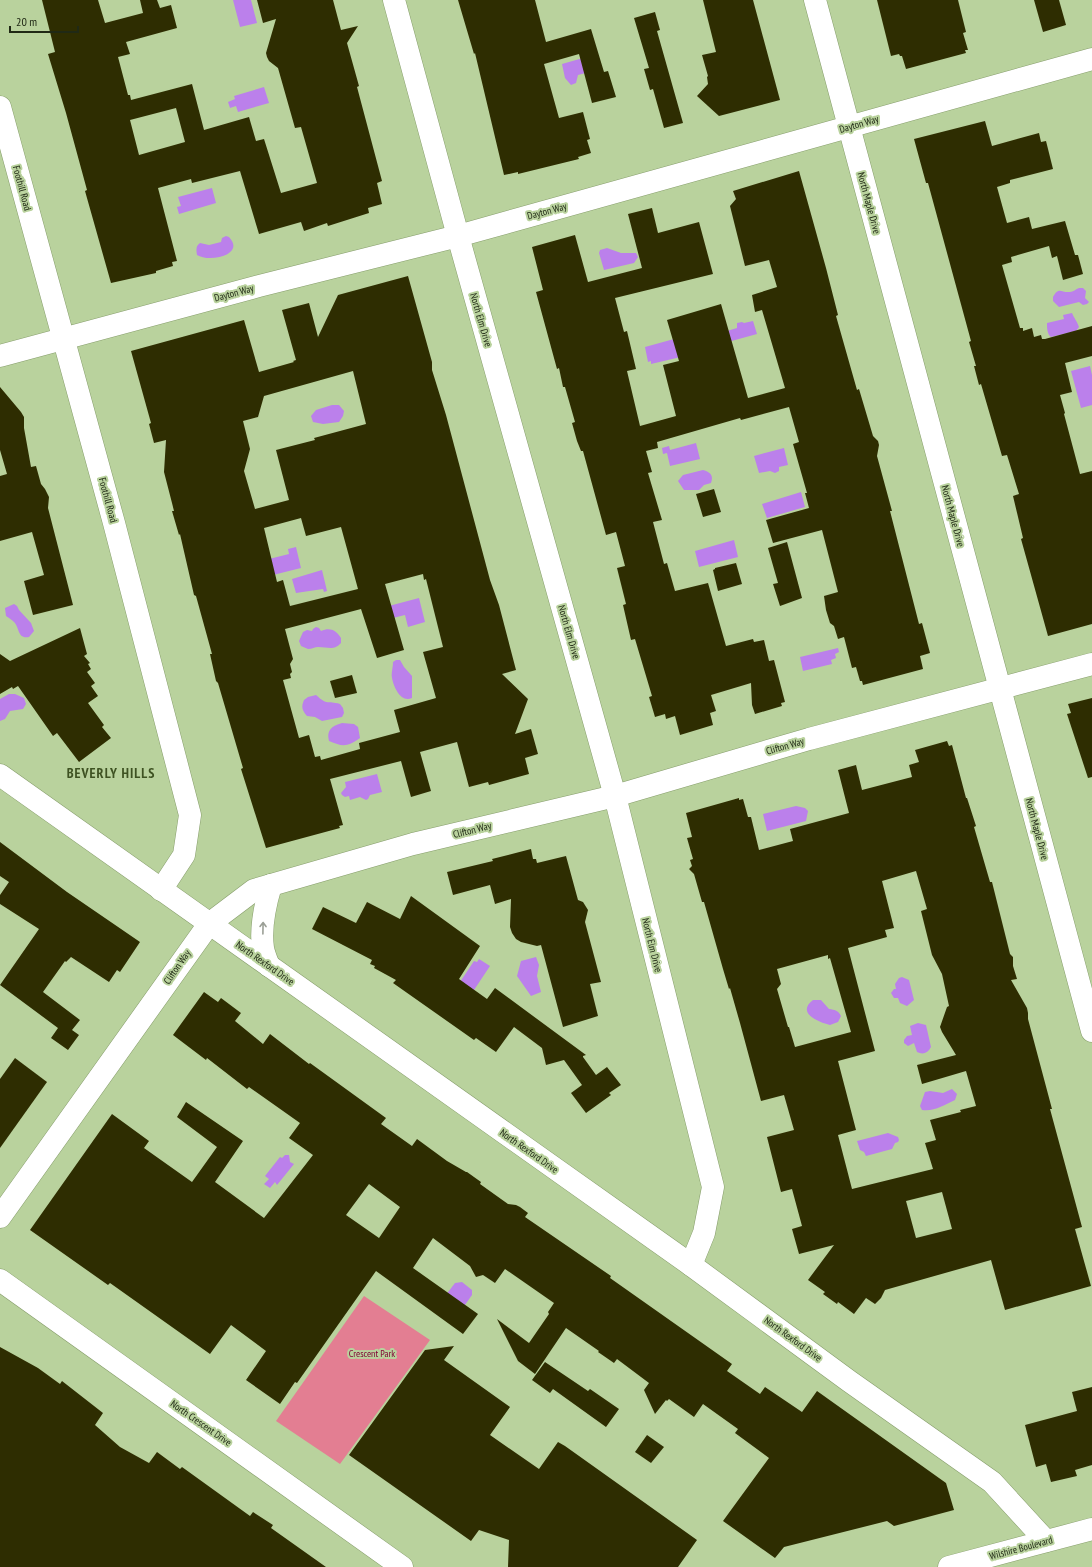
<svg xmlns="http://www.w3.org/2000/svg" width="1092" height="1567" viewBox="0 0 1092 1567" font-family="'PT Sans Narrow',sans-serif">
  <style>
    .green { fill: #e37e92 }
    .water { fill: #bb80eb }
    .building { fill: #2e2d01; fill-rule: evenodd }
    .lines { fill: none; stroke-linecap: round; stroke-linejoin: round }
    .street-casing { stroke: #869d6b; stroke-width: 23 }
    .secondary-casing { stroke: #869d6b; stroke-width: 23 }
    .primary-casing { stroke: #869d6b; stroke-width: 23 }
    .street { stroke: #fff; stroke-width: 22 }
    .secondary { stroke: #fff; stroke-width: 22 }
    .primary { stroke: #fff; stroke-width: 22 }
    .oneway { stroke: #9b9f96 }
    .labels { text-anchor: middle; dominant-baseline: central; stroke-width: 4; stroke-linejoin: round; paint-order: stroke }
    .street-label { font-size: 10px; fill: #202915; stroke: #b9d29d }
    .park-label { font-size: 10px; fill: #800234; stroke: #b9d29d }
    .district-label { font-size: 14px; font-weight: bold; letter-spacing: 1px; fill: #3e5222; stroke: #b9d29d }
  </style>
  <rect width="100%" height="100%" fill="#b9d29d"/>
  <!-- green -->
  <path class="green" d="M 364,1296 L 430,1340 L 340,1464 L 276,1421 Z"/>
  <!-- water -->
  <g class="water">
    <path d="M 233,0 L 251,0 L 257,23 L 240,27 Z"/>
    <path d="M 597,54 L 601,69 L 578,75 L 576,83 L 571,85 L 565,78 L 562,64 Z"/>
    <path d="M 264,87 L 269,103 L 238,112 L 236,106 L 230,108 L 228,102 L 235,99 L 234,96 Z"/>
    <path d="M 212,188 L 216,203 L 179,214 L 177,207 L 181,206 L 178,197 Z"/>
    <path d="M 226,236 L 229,237 C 246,255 209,263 197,255 C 196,249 196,246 200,243 L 209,245 L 221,242 L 222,238 Z"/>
    <path d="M 607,248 L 621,253 L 636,253 L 638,257 L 634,263 L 604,270 L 599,253 L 600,250 Z"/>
    <path d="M 1079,288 L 1083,288 L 1086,291 L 1085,298 L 1089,302 L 1087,304 L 1083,305 L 1079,302 L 1059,307 L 1053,301 L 1053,297 C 1059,286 1061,293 1070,292 C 1073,292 1076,289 1079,288 Z"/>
    <path d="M 1072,313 C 1074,318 1077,321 1079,327 L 1076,331 L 1051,337 C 1047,334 1047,328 1047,323 L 1064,319 L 1063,315 Z"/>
    <path d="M 753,321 L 757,334 L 717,345 L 727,331 L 737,328 L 737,323 L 742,322 L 744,323 Z"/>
    <path d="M 674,339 L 685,356 L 651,364 L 651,361 L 648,362 L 645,347 Z"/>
    <path d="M 1090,366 L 1092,375 L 1092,405 L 1081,408 L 1071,371 Z"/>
    <path d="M 332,405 L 339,405 L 344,411 L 343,416 L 339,422 L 323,424 L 313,422 L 311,416 L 316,410 Z"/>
    <path d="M 696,443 L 700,459 L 670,466 L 667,453 L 663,454 L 662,448 L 669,446 L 670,450 Z"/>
    <path d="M 784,448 L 788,465 L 779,467 L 779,471 L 775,473 L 770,471 L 759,473 L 754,456 Z"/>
    <path d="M 703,470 C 710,472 714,475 711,483 L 704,485 L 699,490 L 684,490 L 678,481 L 683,475 Z"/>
    <path d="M 801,492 L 805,507 L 767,518 L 762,504 Z"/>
    <path d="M 734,540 L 738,557 L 699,567 L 695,551 Z"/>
    <path d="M 296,547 L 301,568 L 269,576 L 265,560 L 289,554 L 288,549 Z"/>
    <path d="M 322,570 L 327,591 L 324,592 L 323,589 L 296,593 L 292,579 Z"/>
    <path d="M 419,598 L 425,622 L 408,627 L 405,615 L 389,619 L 385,607 Z"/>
    <path d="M 14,604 L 17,606 L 19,610 L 31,623 L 34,631 L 29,637 C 17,639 20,628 14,622 C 12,620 9,618 6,616 L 5,608 Z"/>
    <path d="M 316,627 L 319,628 L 321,631 C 330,627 336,630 341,638 L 341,643 C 334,651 328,647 318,647 C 315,647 312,649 308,649 L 301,646 L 299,641 L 303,632 L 307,630 L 312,631 L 313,629 Z"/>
    <path d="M 838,648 L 839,652 L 835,654 L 836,658 L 831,660 L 832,664 L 803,671 L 800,657 Z"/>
    <path d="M 396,660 L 400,660 L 404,667 L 412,676 L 412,698 C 401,703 394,688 392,678 C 391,673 393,668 393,662 Z"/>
    <path d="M 9,694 L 15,694 L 24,698 L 26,704 L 23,709 L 10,711 L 5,719 L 0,721 L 0,699 Z"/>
    <path d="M 316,695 C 328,706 327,700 340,704 L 343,708 L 344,713 L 342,717 L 322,721 L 315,717 L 307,716 C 302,710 301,707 304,700 L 308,697 Z"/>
    <path d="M 342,723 L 354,724 L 358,727 L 360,738 C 347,747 343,747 329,741 C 326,730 332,726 342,723 Z"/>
    <path d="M 377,774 L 382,792 L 370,795 L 368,799 L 366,800 L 360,797 L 350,800 L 349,796 L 345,797 L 342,795 L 341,793 L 346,787 L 345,782 Z"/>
    <path d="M 796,806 L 805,808 L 808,811 L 806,821 L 767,831 L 763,814 Z"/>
    <path d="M 536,957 L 539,965 L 537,976 L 541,992 L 531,996 L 517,976 L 521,961 Z"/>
    <path d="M 479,959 L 490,966 L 474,990 L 456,988 L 474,961 L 477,962 Z"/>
    <path d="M 902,977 L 909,980 L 914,1000 L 907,1006 L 900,1003 L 898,998 L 894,998 L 891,993 L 894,989 L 896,989 L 895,984 L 899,978 Z"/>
    <path d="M 813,1000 L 821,1000 L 829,1009 C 835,1010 838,1010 841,1016 L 838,1022 L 830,1025 C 818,1022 796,1013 813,1000 Z"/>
    <path d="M 918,1023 L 926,1025 L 931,1047 C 928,1053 923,1055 917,1052 L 914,1043 L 908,1046 L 904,1043 L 904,1040 L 907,1036 L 912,1035 L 910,1026 Z"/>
    <path d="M 952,1089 L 957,1094 L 955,1100 C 944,1105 934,1112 922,1110 L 920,1106 L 925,1092 L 930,1091 L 943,1093 Z"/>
    <path d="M 888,1133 L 898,1137 L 899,1140 L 898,1142 L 895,1143 L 892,1149 L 866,1156 L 864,1152 L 860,1150 L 857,1141 Z"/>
    <path d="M 285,1155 L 289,1155 L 290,1162 L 294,1164 L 277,1185 L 275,1182 L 270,1188 L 264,1184 L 269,1179 L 265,1176 L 280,1157 L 282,1158 Z"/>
    <path d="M 462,1282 L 472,1290 L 472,1295 L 460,1312 L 442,1300 L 455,1283 Z"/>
  </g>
  <!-- building -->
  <g class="building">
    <path d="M 42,0 L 98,0 L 105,23 L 143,13 L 140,0 L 157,0 L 160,8 L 171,5 L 177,28 L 126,42 L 130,54 L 118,57 L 128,95 L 130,95 L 131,100 L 192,84 L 204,130 L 249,117 L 256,141 L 264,139 L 281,193 L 317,183 L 301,127 L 295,128 L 278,68 L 269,61 L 267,57 L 266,53 L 276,19 L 263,23 L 257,0 L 333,0 L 341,30 L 358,26 L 347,43 L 359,86 L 357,87 L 382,181 L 377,183 L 382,204 L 368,208 L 369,213 L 328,226 L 327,223 L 304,231 L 301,222 L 259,234 L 240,171 L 192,183 L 191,179 L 158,188 L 177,261 L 172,262 L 173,266 L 156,271 L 156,273 L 111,283 L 85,191 L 87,190 L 66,113 L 48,54 L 55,52 ZM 176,108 L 185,142 L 139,155 L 130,120 Z"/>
    <path d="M 458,0 L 535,0 L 546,42 L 591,29 L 604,72 L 608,71 L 616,97 L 592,103 L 579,54 L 544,64 L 559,118 L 583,112 L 590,139 L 587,140 L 591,153 L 578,157 L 579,159 L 518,174 L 518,172 L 504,175 L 475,53 L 474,54 Z"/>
    <path d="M 703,0 L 753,0 L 780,100 L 719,116 L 697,96 L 708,84 L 707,77 L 708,76 L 702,55 L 716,52 Z"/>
    <path d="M 877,0 L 958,0 L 966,32 L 963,33 L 968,50 L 965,50 L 966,53 L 906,69 L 902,56 L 900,56 L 899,54 L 891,56 Z"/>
    <path d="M 1034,0 L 1059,0 L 1066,25 L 1043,32 Z"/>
    <path d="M 655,12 L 660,30 L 657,31 L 683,123 L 664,128 L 653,89 L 650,90 L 644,69 L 649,68 L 634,18 Z"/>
    <path d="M 985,121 L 992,146 L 1039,133 L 1041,142 L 1046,141 L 1053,169 L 1010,180 L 1010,183 L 997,187 L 1007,223 L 1029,217 L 1032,229 L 1065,221 L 1075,255 L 1078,255 L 1083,274 L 1063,280 L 1057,256 L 1052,258 L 1049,246 L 1011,257 L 1012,262 L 1002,265 L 1020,328 L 1023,328 L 1023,331 L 1032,328 L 1034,337 L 1041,335 L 1042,339 L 1045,339 L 1092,326 L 1092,356 L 1065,363 L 1072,392 L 1060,395 L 1065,413 L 1064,414 L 1080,474 L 1092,471 L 1092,624 L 1048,636 L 1021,539 L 1023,538 L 1013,496 L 1019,494 L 1007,455 L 1002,456 L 981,384 L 979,385 L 974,366 L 976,366 L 969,342 L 971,341 L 928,183 L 926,183 L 914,139 Z"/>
    <path d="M 799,171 L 826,268 L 838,315 L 836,316 L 857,390 L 859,389 L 873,436 L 878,441 L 879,445 L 877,456 L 892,511 L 890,511 L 919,624 L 922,623 L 930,653 L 920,656 L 923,669 L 863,685 L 862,681 L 860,681 L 856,667 L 852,668 L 844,637 L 838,639 L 834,626 L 830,623 L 826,610 L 824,596 L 838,592 L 822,530 L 773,543 L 766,520 L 809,508 L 805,493 L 807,493 L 793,444 L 799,442 L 789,407 L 741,420 L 740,418 L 657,442 L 658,448 L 646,451 L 652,472 L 648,473 L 662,520 L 653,522 L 664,564 L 667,563 L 675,591 L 708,583 L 726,646 L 753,639 L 754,642 L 764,640 L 769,661 L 774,660 L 785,702 L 781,703 L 782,706 L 755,714 L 752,705 L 751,683 L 711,695 L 716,711 L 710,713 L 713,725 L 680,735 L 675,716 L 666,719 L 665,714 L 655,717 L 649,697 L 652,696 L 635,639 L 631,640 L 623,605 L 626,604 L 617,568 L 625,566 L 616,532 L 606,535 L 583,451 L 581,451 L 577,441 L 572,423 L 575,422 L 565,387 L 563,387 L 559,368 L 557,369 L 536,292 L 543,290 L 532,247 L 575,235 L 588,282 L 642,268 L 628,214 L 652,208 L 658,233 L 699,222 L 713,274 L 615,298 L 624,332 L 627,331 L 636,369 L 627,371 L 640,426 L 676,416 L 663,365 L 679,361 L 667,320 L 721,304 L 748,398 L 785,388 L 762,310 L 755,312 L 752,295 L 777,287 L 769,260 L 745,266 L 730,206 L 736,199 L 733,191 Z"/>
    <path d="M 408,276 L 432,362 L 432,370 L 446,415 L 490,580 L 499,605 L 516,670 L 502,674 L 528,699 L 515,734 L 531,729 L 538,754 L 525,758 L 529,774 L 489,785 L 488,782 L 469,787 L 457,742 L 420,752 L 431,791 L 411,797 L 401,761 L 330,779 L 343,825 L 339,826 L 340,828 L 266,848 L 241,769 L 243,768 L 218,683 L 216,681 L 210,654 L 212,654 L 196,596 L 194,595 L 180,534 L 179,535 L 172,511 L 174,511 L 172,503 L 164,472 L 166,440 L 154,443 L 149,424 L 151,423 L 131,351 L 244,320 L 259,372 L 294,362 L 293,361 L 296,360 L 282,310 L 309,303 L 318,337 L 338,295 ZM 353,371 L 366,424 L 314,438 L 315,440 L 276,450 L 289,500 L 255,509 L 244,471 L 250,449 L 243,421 L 258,417 L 264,396 ZM 301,518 L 306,536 L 341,527 L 358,589 L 290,606 L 283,580 L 277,582 L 264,528 ZM 423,574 L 424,580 L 426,579 L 443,647 L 423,652 L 436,698 L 394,710 L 400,732 L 359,743 L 360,749 L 321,760 L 320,756 L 315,757 L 309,735 L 299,738 L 283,680 L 291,678 L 290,674 L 292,672 L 290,664 L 293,659 L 285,629 L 361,609 L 377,658 L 404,650 L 385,584 Z"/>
    <path d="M 0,387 L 21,412 L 24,417 L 24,428 L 31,467 L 36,466 L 41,484 L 45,489 L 49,497 L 48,508 L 73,605 L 33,615 L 24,581 L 44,575 L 32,532 L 0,541 L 0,476 L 7,474 L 0,450 Z"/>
    <path d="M 714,489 L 721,512 L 703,517 L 696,494 Z"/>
    <path d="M 787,542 L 802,598 L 780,606 L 773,584 L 778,583 L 768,548 Z"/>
    <path d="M 736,563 L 742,584 L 718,591 L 713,570 L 715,569 L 715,568 Z"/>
    <path d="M 80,628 L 87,654 L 84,656 L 90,663 L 88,664 L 91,669 L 87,672 L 95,683 L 91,686 L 98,696 L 88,703 L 104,725 L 102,727 L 111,738 L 79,762 L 57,733 L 53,736 L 18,686 L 13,689 L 12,687 L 0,694 L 0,654 L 10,661 Z"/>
    <path d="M 352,675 L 357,693 L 335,698 L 330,681 Z"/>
    <path d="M 1092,698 L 1092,777 L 1088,778 L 1067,714 L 1071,713 L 1068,704 Z"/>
    <path d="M 947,741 L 949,746 L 952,745 L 966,798 L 967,798 L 976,826 L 974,827 L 990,882 L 992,882 L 1010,954 L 1013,957 L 1013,966 L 1017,979 L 1011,980 L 1027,1008 L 1028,1013 L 1028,1019 L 1052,1109 L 1050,1109 L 1082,1227 L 1075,1229 L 1091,1286 L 1005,1310 L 991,1260 L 885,1290 L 881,1298 L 875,1304 L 866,1298 L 854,1314 L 838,1302 L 837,1304 L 823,1294 L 825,1292 L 808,1280 L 834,1245 L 799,1254 L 792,1229 L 802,1226 L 792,1189 L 781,1192 L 767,1137 L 794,1130 L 784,1095 L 761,1101 L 740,1023 L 730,988 L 729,989 L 723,969 L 704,902 L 702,902 L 694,874 L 689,869 L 692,866 L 690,860 L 693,859 L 687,838 L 692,837 L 686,813 L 739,798 L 739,800 L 743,799 L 748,817 L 751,817 L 759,850 L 793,841 L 790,829 L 849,813 L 838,770 L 856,765 L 862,790 L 912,777 L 909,765 L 919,762 L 915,750 ZM 916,871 L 927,909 L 921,911 L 932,955 L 942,974 L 949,1006 L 947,1007 L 940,1027 L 942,1032 L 956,1055 L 917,1065 L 922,1084 L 966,1071 L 976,1106 L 960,1110 L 961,1112 L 930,1120 L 936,1140 L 925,1143 L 933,1169 L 852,1189 L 838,1135 L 856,1130 L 838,1061 L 875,1051 L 848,948 L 887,937 L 885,930 L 894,928 L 882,881 ZM 828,955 L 828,959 L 830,958 L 851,1032 L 795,1047 L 789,1027 L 788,1027 L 777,989 L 781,984 L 777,969 ZM 942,1192 L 952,1229 L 916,1238 L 906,1201 Z"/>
    <path d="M 0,842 L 67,892 L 140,942 L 120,972 L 117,970 L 109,982 L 71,957 L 66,962 L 65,961 L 43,992 L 80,1020 L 72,1030 L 79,1035 L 68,1050 L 51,1038 L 58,1028 L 0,985 L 39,929 L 0,904 L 0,895 L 9,882 L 0,876 Z"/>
    <path d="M 531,849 L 533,859 L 536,859 L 537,863 L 566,856 L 578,900 L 583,902 L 588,910 L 585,922 L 601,982 L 590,984 L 598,1016 L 563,1027 L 541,945 L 537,946 L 521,942 L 516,939 L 512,933 L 510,927 L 511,899 L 495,904 L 490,885 L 453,895 L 447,872 L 493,861 L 492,859 Z"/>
    <path d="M 411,896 L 480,946 L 459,979 L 487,999 L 495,988 L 586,1055 L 583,1056 L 583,1057 L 596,1075 L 607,1067 L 621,1085 L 609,1093 L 611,1095 L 586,1113 L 571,1093 L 582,1085 L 564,1060 L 546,1065 L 542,1048 L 514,1027 L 496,1052 L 476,1038 L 474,1040 L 393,983 L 396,980 L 374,968 L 375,966 L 370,964 L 372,960 L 312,929 L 323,907 L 356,923 L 367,902 L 400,919 Z"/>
    <path d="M 204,992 L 218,1002 L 221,998 L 241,1013 L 235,1021 L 263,1044 L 270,1034 L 309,1064 L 310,1063 L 386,1118 L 381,1124 L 412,1146 L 417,1139 L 447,1161 L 466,1172 L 467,1172 L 481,1182 L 480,1184 L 508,1204 L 516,1205 L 520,1207 L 528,1213 L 525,1217 L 611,1276 L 610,1278 L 732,1364 L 727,1371 L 760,1394 L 765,1387 L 802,1412 L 817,1391 L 946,1483 L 954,1510 L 894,1526 L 887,1521 L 784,1547 L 775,1558 L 723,1521 L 769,1458 L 735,1433 L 738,1429 L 703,1404 L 694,1417 L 669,1399 L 667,1401 L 666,1400 L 655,1414 L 644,1390 L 649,1383 L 617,1359 L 614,1363 L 598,1352 L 599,1351 L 566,1328 L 535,1374 L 518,1361 L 497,1319 L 529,1343 L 549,1314 L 548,1312 L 554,1303 L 505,1269 L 495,1283 L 483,1275 L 476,1277 L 470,1266 L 433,1238 L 413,1268 L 478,1314 L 463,1334 L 376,1271 L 297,1383 L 295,1382 L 280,1404 L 246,1380 L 266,1351 L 231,1325 L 210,1354 L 110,1283 L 108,1285 L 30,1230 L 112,1114 L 149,1141 L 144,1148 L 192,1182 L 217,1147 L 177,1117 L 186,1102 L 243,1141 L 215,1182 L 264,1218 L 313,1155 L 289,1138 L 300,1123 L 249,1087 L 247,1089 L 207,1058 L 206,1060 L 173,1035 ZM 369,1184 L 400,1207 L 379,1238 L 346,1215 Z"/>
    <path d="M 15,1058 L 47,1082 L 0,1148 L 0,1079 Z"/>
    <path d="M 454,1346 L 444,1360 L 510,1407 L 490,1435 L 539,1469 L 558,1442 L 565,1446 L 697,1540 L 678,1567 L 508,1567 L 509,1540 L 479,1530 L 471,1541 L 349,1455 L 425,1350 Z"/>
    <path d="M 0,1347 L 38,1368 L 60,1384 L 62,1381 L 103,1413 L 95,1425 L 120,1447 L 149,1463 L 157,1452 L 180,1469 L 182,1467 L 250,1516 L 253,1512 L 273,1525 L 271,1528 L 326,1567 L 0,1567 Z"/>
    <path d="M 545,1362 L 588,1391 L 590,1389 L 619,1409 L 606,1427 L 553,1389 L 550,1393 L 532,1380 Z"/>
    <path d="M 1092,1387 L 1092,1465 L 1075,1470 L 1077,1476 L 1051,1482 L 1046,1464 L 1036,1467 L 1025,1425 L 1077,1411 L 1072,1392 Z"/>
    <path d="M 647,1435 L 664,1447 L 651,1463 L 635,1452 Z"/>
  </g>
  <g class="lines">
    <defs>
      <g id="street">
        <path d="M 394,0 L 458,236 L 615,796 L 713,1187 L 704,1233 L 691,1265"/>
        <path d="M 815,0 L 1092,1031"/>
        <path d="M 0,107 L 114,523 L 190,815 L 184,855 L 161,890"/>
        <path d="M 0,356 L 259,286 L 458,236 L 1092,59"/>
        <path d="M 0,775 L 691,1265 L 849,1381 L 992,1482 L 1046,1541"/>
        <path d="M 269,966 C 267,961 264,954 263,948 C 260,927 265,905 271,885"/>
        <path d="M 0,1217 L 209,924 L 254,890 L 413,844 L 615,796 L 809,739 L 1092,664"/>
      </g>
      <path id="secondary" d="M 0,1280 L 402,1567"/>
      <path id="primary" d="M 949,1567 L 1092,1529"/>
    </defs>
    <!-- street casing -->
    <use href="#street" class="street-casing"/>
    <!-- secondary casing -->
    <use href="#secondary" class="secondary-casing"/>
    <!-- primary casing -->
    <use href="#primary" class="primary-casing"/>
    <!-- street -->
    <use href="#street" class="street"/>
    <!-- secondary -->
    <use href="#secondary" class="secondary"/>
    <!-- primary -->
    <use href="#primary" class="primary"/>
  </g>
  <!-- one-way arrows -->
  <defs><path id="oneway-shaft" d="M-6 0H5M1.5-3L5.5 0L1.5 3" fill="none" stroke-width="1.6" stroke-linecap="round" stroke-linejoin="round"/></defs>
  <use class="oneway" href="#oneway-shaft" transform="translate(263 928) rotate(-89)"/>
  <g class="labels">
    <!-- street labels -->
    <g class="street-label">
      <text transform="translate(859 124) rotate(-16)">Dayton Way</text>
      <text transform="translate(22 188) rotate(75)">Foothill Road</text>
      <text transform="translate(869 203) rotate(75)">North Maple Drive</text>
      <text transform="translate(547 211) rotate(-15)">Dayton Way</text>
      <text transform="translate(234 293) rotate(-15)">Dayton Way</text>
      <text transform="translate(481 320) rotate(74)">North Elm Drive</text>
      <text transform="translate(108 500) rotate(75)">Foothill Road</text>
      <text transform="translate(953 516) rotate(75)">North Maple Drive</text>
      <text transform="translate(569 632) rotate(74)">North Elm Drive</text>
      <text transform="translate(785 746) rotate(-16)">Clifton Way</text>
      <text transform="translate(1037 829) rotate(75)">North Maple Drive</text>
      <text transform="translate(472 830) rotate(-14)">Clifton Way</text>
      <text transform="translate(652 945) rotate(76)">North Elm Drive</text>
      <text transform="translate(265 963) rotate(35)">North Rexford Drive</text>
      <text transform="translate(177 967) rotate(-55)">Clifton Way</text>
      <text transform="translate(529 1151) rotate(35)">North Rexford Drive</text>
      <text transform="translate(793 1339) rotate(36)">North Rexford Drive</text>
      <text transform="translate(201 1423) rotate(35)">North Crescent Drive</text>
      <text transform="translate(1021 1548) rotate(-15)">Wilshire Boulevard</text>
    </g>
    <!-- park labels -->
    <g class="park-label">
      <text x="372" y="1353">Crescent Park</text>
    </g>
    <!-- district labels -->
    <g class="district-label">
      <text x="111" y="773">BEVERLY HILLS</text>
    </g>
  </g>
  <!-- scale -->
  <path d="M10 26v6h68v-6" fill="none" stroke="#202915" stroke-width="2"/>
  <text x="16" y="26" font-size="12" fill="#202915" stroke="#b9d29d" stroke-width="3" paint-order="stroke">20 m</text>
</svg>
